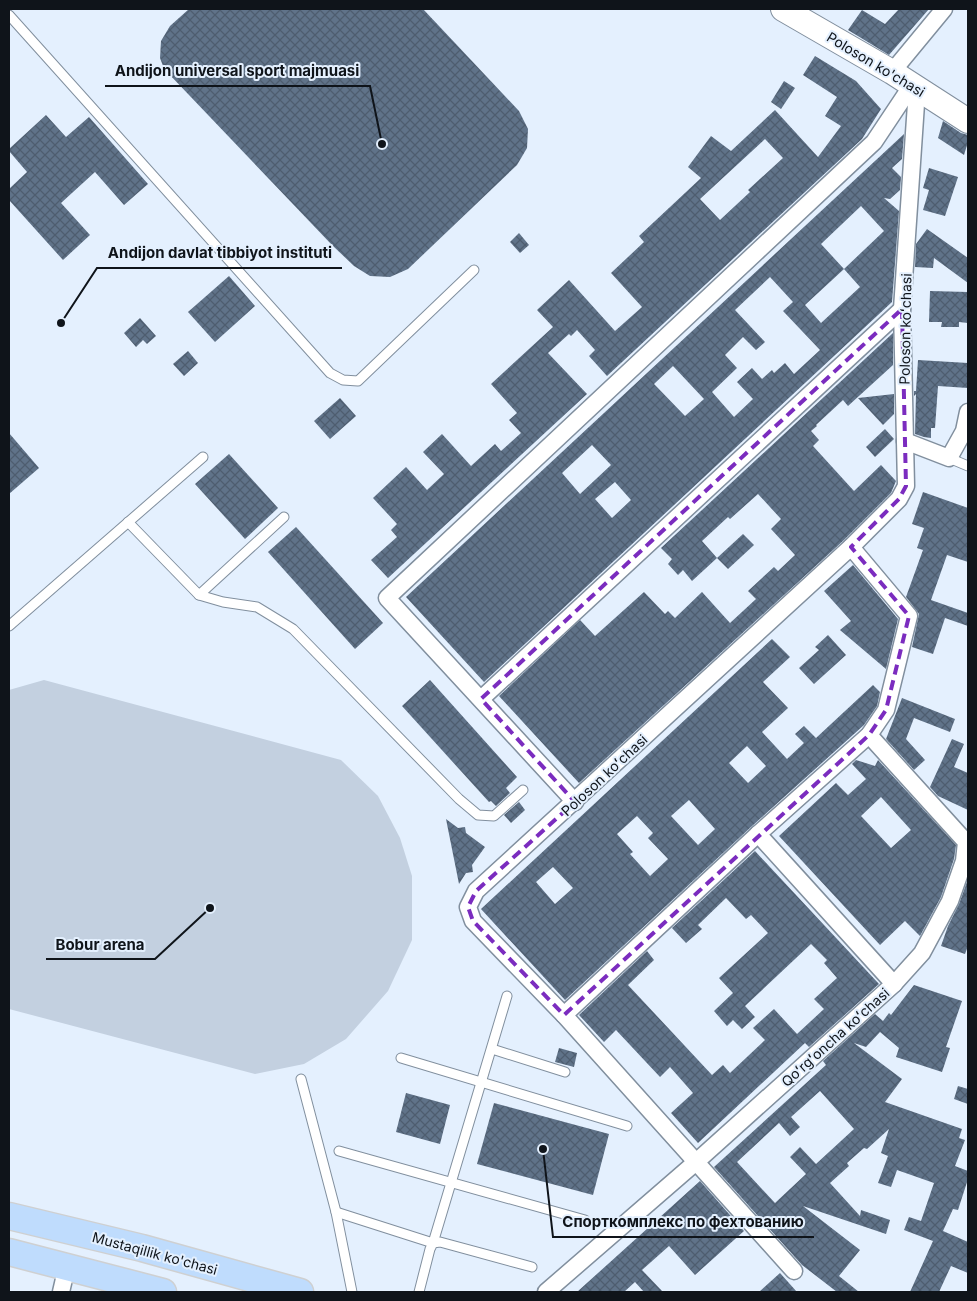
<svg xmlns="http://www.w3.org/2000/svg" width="977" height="1301" viewBox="0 0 977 1301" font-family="Inter,sans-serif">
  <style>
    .pitch { fill: #c3d0e0 }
    .building { fill: url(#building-cross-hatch); fill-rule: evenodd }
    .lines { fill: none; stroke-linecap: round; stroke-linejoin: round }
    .lane-casing { stroke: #818f9e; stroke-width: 11 }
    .street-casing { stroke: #818f9e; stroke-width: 19 }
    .secondary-casing { stroke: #818f9e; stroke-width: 26 }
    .primary-casing { stroke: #cfd0d1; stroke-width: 29 }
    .lane { stroke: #fff; stroke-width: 9 }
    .street { stroke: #fff; stroke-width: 16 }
    .secondary { stroke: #fff; stroke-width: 24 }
    .primary { stroke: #bfdcfd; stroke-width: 26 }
    .marked { fill: none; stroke: #7b2cbf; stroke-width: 4; stroke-dasharray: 10 6; stroke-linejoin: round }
    .labels { text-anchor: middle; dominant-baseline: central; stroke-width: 4; stroke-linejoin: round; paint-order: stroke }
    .street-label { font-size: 14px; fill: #0f141a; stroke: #e4f0fe }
    .leader { fill: none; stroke: #0f141a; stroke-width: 2 }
    .callout-dot { fill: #0f141a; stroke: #e4f0fe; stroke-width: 2 }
    .callout-label { font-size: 15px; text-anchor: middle; font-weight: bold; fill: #0f141a; stroke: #e4f0fe; stroke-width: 4; stroke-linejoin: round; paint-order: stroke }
  </style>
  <defs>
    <pattern id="building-cross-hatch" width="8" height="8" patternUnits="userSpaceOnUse" patternTransform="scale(1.25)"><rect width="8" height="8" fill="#607389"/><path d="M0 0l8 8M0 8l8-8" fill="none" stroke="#4e5d6f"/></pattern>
  </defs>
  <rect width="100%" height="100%" fill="#e4f0fe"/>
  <!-- pitch -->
  <path class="pitch" d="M 44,680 L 341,760 L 378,796 L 400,838 L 412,876 L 412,940 L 388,991 L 346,1039 L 304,1064 L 255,1074 L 9,1009 L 9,690 Z"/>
  <!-- building -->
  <g class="building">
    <path d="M 189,9 L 423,9 L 519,111 L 528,129 L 527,148 L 517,165 L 408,269 L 390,277 L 370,276 L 354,266 L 332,245 L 168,73 L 163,66 L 160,58 L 161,41 L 170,26 Z"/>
    <path d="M 899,9 L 929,9 L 889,55 L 848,30 L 862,10 L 885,24 Z"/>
    <path d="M 815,56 L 856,81 L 881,109 L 862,139 L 607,376 L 589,356 L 595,350 L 577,330 L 571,336 L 569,334 L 548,353 L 587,394 L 388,578 L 371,560 L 397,537 L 391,530 L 397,524 L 373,498 L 406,467 L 427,490 L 444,474 L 423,452 L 442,434 L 471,466 L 495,444 L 501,451 L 521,433 L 509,420 L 517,413 L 491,384 L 553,327 L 537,310 L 569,280 L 615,331 L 642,307 L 611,273 L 644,242 L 639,236 L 701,178 L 688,167 L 711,136 L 731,151 L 775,110 L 818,157 L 841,126 L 825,116 L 837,97 L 803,75 ZM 765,139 L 783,158 L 748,190 L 750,192 L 720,220 L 700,199 Z"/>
    <path d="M 784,81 L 795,88 L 781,109 L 771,102 Z"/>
    <path d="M 46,115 L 66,137 L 89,117 L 148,184 L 124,205 L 95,172 L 61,203 L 90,235 L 63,260 L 9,200 L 9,189 L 27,172 L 9,151 L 9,149 Z"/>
    <path d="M 943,121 L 961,133 L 968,135 L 968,142 L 964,155 L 938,138 Z"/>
    <path d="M 904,134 L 902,159 L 892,168 L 901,177 L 900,190 L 890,199 L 884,198 L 899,211 L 892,302 L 484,682 L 406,597 ZM 861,206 L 884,231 L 844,269 L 821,244 ZM 844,269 L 860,287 L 821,323 L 805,305 ZM 770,277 L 793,302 L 783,311 L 820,350 L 794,374 L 785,363 L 774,373 L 772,370 L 762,379 L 752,368 L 737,382 L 753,399 L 734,417 L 712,392 L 737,368 L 725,355 L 743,337 L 756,350 L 765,342 L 735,310 ZM 673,366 L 704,399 L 685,416 L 654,384 ZM 592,445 L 611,465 L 580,494 L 562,473 ZM 615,482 L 631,500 L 612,518 L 595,499 Z"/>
    <path d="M 929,168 L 958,177 L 945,216 L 923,210 L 929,190 L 923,188 Z"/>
    <path d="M 927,229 L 968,258 L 968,283 L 934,258 L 933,268 L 915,267 L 916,244 Z"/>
    <path d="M 519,233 L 529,245 L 520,253 L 510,242 Z"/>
    <path d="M 229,276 L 255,306 L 215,342 L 188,312 Z"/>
    <path d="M 930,291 L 968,292 L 968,323 L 959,322 L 959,327 L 941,327 L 942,322 L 929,322 Z"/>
    <path d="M 140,318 L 156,336 L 147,344 L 143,340 L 136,347 L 124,333 Z"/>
    <path d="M 893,333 L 893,365 L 848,406 L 843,400 L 816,425 L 817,426 L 811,431 L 819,440 L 813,446 L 854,491 L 881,465 L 896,481 L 891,493 L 844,540 L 579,783 L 499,696 L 580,620 L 595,636 L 644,592 L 665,614 L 668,611 L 675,618 L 702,592 L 730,623 L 756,599 L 748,591 L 774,567 L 778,571 L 795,555 L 771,529 L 781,519 L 758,494 L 730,519 L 728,517 L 702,541 L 717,558 L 692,581 L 683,570 L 678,575 L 668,564 L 672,559 L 661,548 Z"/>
    <path d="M 188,351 L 198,363 L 184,376 L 173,364 Z"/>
    <path d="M 918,360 L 968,363 L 968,388 L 938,386 L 935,428 L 931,428 L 931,438 L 924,437 L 915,434 L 916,394 L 914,396 L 914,391 L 916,391 Z"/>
    <path d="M 894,394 L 894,414 L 883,425 L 858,398 Z"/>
    <path d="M 340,398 L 356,416 L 330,439 L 314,421 Z"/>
    <path d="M 885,429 L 894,439 L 875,457 L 866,447 Z"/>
    <path d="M 9,433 L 39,468 L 9,494 Z"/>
    <path d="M 229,454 L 278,508 L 245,539 L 195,484 Z"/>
    <path d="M 923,492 L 968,508 L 968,562 L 947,555 L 931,600 L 968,613 L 968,626 L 945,618 L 933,654 L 912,647 L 919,614 L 906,597 L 923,550 L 917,548 L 924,528 L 912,524 Z"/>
    <path d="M 296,527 L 383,623 L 355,649 L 268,552 Z"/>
    <path d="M 743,534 L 754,545 L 728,569 L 717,558 Z"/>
    <path d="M 853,565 L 898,619 L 886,669 L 840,630 L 851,621 L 824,591 Z"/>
    <path d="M 828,635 L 846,655 L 814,684 L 799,668 L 819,650 L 815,647 Z"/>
    <path d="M 772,639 L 790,657 L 763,682 L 788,708 L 762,732 L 787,759 L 804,743 L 795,734 L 804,726 L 816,738 L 873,685 L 880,692 L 877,706 L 864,725 L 751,827 L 565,1000 L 481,909 ZM 747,746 L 766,766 L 748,783 L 729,763 ZM 689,800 L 715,829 L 698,845 L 671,816 ZM 637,816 L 653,833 L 648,838 L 668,859 L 650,876 L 630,854 L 633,852 L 617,834 ZM 553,867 L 573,888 L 555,904 L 536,882 Z"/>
    <path d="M 430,680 L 517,777 L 506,788 L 510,793 L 496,806 L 491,801 L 489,802 L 402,706 Z"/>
    <path d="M 902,698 L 955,719 L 950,732 L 914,718 L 906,739 L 925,760 L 914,770 L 886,739 Z"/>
    <path d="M 952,739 L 964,744 L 954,767 L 968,773 L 968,810 L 938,796 L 930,787 Z"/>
    <path d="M 856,760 L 875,766 L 878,760 L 956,845 L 954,859 L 941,897 L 920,936 L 905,921 L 880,945 L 779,836 L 836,783 L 848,795 L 866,779 L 852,764 ZM 881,797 L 911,830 L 891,848 L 861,816 Z"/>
    <path d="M 519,802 L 525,810 L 511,823 L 504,815 Z"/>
    <path d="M 446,819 L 458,828 L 465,827 L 466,833 L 485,847 L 472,865 L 473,872 L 466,873 L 459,884 Z"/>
    <path d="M 755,851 L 879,984 L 809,1047 L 805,1043 L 698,1143 L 671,1113 L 693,1093 L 670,1067 L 660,1077 L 616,1030 L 604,1042 L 579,1015 L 647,951 L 654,960 L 628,985 L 712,1075 L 723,1065 L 730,1073 L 765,1040 L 753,1028 L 774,1009 L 797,1034 L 824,1009 L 814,999 L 837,978 L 824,963 L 827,960 L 811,944 L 745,1006 L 755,1017 L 742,1029 L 733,1020 L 727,1026 L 714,1011 L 733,993 L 719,978 L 768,933 L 751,915 L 746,919 L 726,898 L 698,925 L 702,929 L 686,943 L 672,928 Z"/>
    <path d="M 968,879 L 968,946 L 965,954 L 941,946 L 948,926 L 959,904 Z"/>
    <path d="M 914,985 L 962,1001 L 946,1047 L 950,1048 L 942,1072 L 896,1057 L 899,1048 L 880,1032 L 866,1047 L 854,1043 L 902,1079 L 885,1102 L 962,1129 L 959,1138 L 965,1140 L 955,1166 L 968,1171 L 968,1179 L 958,1210 L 953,1209 L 943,1231 L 968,1242 L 968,1273 L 951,1266 L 939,1292 L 910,1292 L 933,1241 L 904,1230 L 909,1217 L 921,1221 L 934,1183 L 897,1170 L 891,1187 L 878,1183 L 888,1156 L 881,1153 L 889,1129 L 867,1149 L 864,1148 L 847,1163 L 849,1166 L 830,1183 L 860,1216 L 861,1210 L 890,1220 L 886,1234 L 803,1206 L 860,1250 L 839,1276 L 859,1292 L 837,1292 L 802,1265 L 714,1167 L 826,1065 L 823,1061 L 875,1014 L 883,1021 L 889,1013 L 891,1015 ZM 820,1091 L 854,1129 L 816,1164 L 800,1147 L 790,1157 L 806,1174 L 775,1203 L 737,1162 L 779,1123 L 790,1136 L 800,1127 L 791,1117 Z"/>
    <path d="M 559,1048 L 577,1053 L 574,1067 L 555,1062 Z"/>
    <path d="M 958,1086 L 968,1089 L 968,1104 L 954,1099 Z"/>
    <path d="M 406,1093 L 450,1105 L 440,1144 L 396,1132 Z"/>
    <path d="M 494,1103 L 609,1134 L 593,1195 L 477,1164 Z"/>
    <path d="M 700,1181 L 744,1231 L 695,1275 L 669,1246 L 642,1270 L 663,1292 L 644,1292 L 635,1282 L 624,1292 L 577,1292 Z"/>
    <path d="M 780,1273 L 797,1292 L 759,1292 Z"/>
  </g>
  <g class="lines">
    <defs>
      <g id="lane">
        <path d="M 9,15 L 330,373 L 343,380 L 358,381 L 474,270"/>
        <path d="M 949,458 L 968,466"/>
        <path d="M 128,522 L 199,595 L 223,602 L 257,607 L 293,629 L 459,799 L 478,815 L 494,816 L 523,790"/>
        <path d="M 199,595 L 284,517"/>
        <path d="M 9,626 L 203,457"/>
        <path d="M 492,1049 L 565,1072"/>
        <path d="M 401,1058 L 627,1126"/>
        <path d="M 301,1079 L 336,1212 L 352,1292"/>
        <path d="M 339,1151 L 585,1220"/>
        <path d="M 336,1212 L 433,1243 L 507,996"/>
        <path d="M 419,1292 L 430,1249 L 433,1243 L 440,1242 L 532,1267"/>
      </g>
      <g id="street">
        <path d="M 892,72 L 944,9"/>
        <path d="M 905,441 L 949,458 L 964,431 L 968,412"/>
        <path d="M 481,699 L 902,309"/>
        <path d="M 575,802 L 387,598 L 874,142 L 912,85"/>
        <path d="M 758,834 L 894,984"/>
        <path d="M 564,1015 L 758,834 L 869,735 L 886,710 L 909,616 L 851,547"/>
        <path d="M 794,1271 L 564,1015 L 473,921 L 468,907 L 476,891 L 851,547 L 899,499 L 906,486 L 902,309 L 917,89"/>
        <path d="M 61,1292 L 67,1266"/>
        <path d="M 546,1292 L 696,1162 L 894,984 L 922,953 L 950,901 L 964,861 L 966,842 L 869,735"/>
      </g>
      <path id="secondary" d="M 783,9 L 892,72 L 968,121"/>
      <g id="primary">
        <path d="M 9,1216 L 142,1248 L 300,1292"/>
        <path d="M 9,1252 L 163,1292"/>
      </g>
    </defs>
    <!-- lane casing -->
    <use href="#lane" class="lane-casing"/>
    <!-- street casing -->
    <use href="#street" class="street-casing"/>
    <!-- secondary casing -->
    <use href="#secondary" class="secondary-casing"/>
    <!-- primary casing -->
    <use href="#primary" class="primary-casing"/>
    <!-- lane -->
    <use href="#lane" class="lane"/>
    <!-- street -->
    <use href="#street" class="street"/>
    <!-- secondary -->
    <use href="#secondary" class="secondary"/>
    <!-- primary -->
    <use href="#primary" class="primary"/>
  </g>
  <!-- marked area -->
  <path class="marked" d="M 902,309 L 906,486 L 899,499 L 851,547 L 909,616 L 886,710 L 869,735 L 564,1015 L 473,921 L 468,907 L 476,891 L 575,802 L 481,699 Z"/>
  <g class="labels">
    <!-- street labels -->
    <g class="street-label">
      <text transform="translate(876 64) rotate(31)">Poloson ko'chasi</text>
      <text transform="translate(905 329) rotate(-89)">Poloson koʻchasi</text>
      <text transform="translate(604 775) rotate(-43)">Poloson koʻchasi</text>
      <text transform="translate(835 1037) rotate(-42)">Qoʻrgʻoncha koʻchasi</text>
      <text transform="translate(155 1253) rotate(15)">Mustaqillik ko'chasi</text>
    </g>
  </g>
  <!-- callouts -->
  <path class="leader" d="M382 144L370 86H105M61 323L97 268H342M210 908L155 959H46M543 1149L553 1237H814"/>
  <g class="callout-dot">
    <circle cx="382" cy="144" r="5"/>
    <circle cx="61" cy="323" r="5"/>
    <circle cx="210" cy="908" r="5"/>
    <circle cx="543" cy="1149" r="5"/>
  </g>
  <g class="callout-label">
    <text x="237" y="76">Andijon universal sport majmuasi</text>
    <text x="220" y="258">Andijon davlat tibbiyot instituti</text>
    <text x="100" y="950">Bobur arena</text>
    <text x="683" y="1227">Спорткомплекс по фехтованию</text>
  </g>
  <!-- border -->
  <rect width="977" height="1301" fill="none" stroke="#0f141a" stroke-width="20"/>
</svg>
